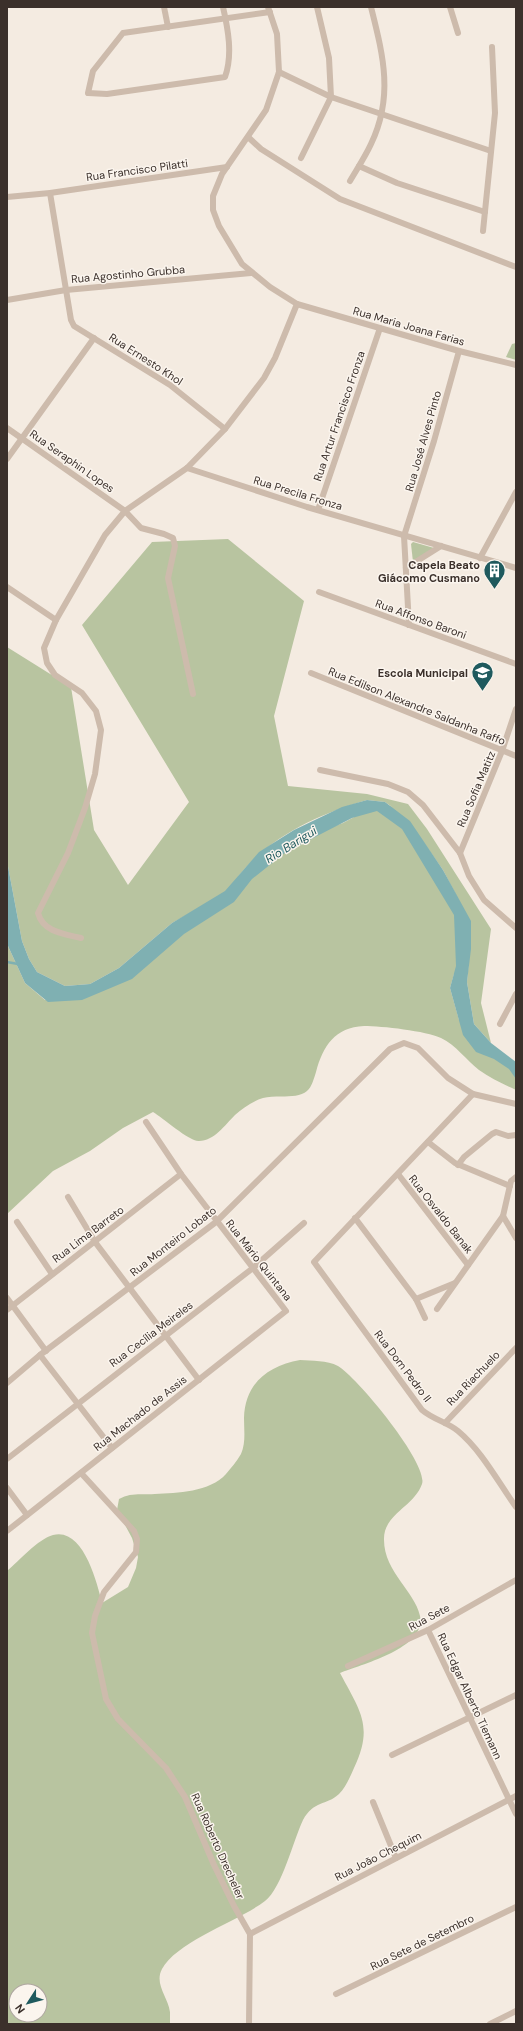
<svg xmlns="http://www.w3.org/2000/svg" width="523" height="2031" viewBox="0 0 523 2031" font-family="'DM Sans',sans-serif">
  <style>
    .green { fill: #b8c4a0; fill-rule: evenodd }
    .water { fill: #7fb0b2 }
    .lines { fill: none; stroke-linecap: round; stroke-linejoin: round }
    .stream { stroke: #7fb0b2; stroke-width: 2.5 }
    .minor { stroke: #cdbbac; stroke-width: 6 }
    .labels { text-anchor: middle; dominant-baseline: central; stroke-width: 3; stroke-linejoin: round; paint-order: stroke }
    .street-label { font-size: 11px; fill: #3b302b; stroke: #fbf5ee }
    .poi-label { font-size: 11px; font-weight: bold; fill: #3b302b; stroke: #fbf5ee; text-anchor: end }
    .water-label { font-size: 12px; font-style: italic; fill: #1f5a5e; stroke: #fbf5ee }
  </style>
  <rect width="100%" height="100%" fill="#f4ebe1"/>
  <!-- green -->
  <g class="green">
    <path d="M 516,343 L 516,360 L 506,357 L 512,344 Z"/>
    <path d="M 228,539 L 304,601 L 274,716 L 288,786 L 367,794 L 408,804 L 427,829 L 491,929 L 481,1003 L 491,1043 L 474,1024 L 467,982 L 469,960 L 454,974 L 450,988 L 459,1020 L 516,1066 L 516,1090 C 503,1084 490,1078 479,1070 C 466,1060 456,1045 441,1038 C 426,1031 382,1026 364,1026 C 335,1027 323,1046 316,1072 C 314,1078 312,1087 307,1091 C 297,1100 276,1094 263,1098 C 253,1101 243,1108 235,1115 C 225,1125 214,1141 199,1141 C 190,1142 163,1118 153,1112 L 123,1128 L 90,1151 L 53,1171 L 7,1214 L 7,932 L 8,946 L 25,983 L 45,1000 L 73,998 L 97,987 L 157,950 L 199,908 L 172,923 L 119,968 L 90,984 L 65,986 L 37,972 L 29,959 L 22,941 L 7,861 L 7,647 L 71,687 L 94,830 L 128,885 L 189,802 L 82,625 L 152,542 ZM 367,800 L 385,802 L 392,807 L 382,802 L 343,823 L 282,845 L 237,878 C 268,837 319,814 367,800 ZM 408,820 L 443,870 L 464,910 Z"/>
    <path d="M 413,542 L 434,548 L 413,562 L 411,544 Z"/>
    <path d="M 300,1360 C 312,1361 327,1360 338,1366 C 357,1377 429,1464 422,1484 C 414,1507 383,1514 384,1540 C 384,1556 392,1569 401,1582 C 408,1592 417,1603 420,1616 C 427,1648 362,1664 340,1673 C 360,1711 374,1726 354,1768 C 350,1777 346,1787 339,1794 C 326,1806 314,1800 303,1820 C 293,1841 282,1888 265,1901 C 239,1921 177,1941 162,1969 C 154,1984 168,1997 170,2012 C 170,2016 170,2020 170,2024 L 7,2024 L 7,1571 C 19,1561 38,1539 53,1535 C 83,1527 97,1582 102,1603 L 128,1587 L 136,1568 L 138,1557 L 132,1538 L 117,1510 L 119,1499 C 131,1492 142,1495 155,1494 C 177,1493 210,1492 226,1474 C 231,1468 237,1461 241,1454 C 246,1443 244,1430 244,1418 C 245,1383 268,1366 300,1360 ZM 16,1991 L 40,1991 L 40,2015 L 16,2015 Z"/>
  </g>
  <!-- water -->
  <path class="water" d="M 367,800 L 385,802 L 410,821 L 443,870 L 471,921 L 471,949 L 467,982 L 474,1024 L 491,1043 L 516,1062 L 516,1079 L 509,1069 L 494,1059 L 476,1052 L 463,1035 L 450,988 L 456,966 L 454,915 L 402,829 L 377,811 L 352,818 L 286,852 L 252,879 L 234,902 L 184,934 L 132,979 L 82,1000 L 48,1002 L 25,983 L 8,946 L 7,861 L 22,941 L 29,959 L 37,972 L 65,986 L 90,984 L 119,968 L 172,923 L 225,891 L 259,852 L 294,830 L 342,807 Z"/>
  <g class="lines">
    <!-- stream -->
    <path class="stream" d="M 7,962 L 18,964"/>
    <!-- minor -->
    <g class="minor">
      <path d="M 164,7 L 168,27"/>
      <path d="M 223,7 C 228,29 233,55 225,77 L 107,94 L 88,93 L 93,71 L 123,33 L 270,12"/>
      <path d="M 268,7 L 277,34 L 279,72 L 266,110 L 222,174 L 213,196 L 213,210 L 219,226 L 242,264 L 270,287 L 297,304 L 459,351 L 516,365"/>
      <path d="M 450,7 L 458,33"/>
      <path d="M 279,72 L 331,97 L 491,151"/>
      <path d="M 248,137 L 261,149 L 340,199 L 516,267"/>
      <path d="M 301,158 L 331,97 L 329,58 L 317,7"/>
      <path d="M 359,166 L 397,183 L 485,212"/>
      <path d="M 350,181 C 357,169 365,157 371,144 C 394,96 383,55 371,7"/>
      <path d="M 50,193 L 71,320 L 74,326 L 170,385 L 225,429"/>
      <path d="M 7,197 L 50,193 L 227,167"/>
      <path d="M 483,231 L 495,113 L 492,47"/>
      <path d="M 7,300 L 66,290 L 251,273"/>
      <path d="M 7,428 L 125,511 L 141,528 L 164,534 L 173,538 L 175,546 L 168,578 L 193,694"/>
      <path d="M 7,459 L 94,338"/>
      <path d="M 187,468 L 307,507 L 516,568"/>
      <path d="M 318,510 L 380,328"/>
      <path d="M 480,558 L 516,492"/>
      <path d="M 406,568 L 441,546"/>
      <path d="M 7,587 L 56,620"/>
      <path d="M 319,592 L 516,664"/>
      <path d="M 409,625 L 404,536 L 434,441 L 459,351"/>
      <path d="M 311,673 L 516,756"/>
      <path d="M 320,770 L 388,784 L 408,792 L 423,805 L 460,853 L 469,876 L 484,900 L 516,928"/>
      <path d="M 460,853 L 502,751 L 516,709"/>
      <path d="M 81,938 C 64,934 43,932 38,913 L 68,853 L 85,808 L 95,774 L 101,730 L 96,711 L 82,693 L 55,675 L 47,663 L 44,648 L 56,620 L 105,535 L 125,511 L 187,468 L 225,429 L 264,378 L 275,358 L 297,304"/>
      <path d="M 500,1024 L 516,994"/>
      <path d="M 473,1094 L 314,1262 L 422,1410 C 434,1420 447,1422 458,1431 C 482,1451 498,1482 516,1507"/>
      <path d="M 428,1142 L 455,1163 L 510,1186"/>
      <path d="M 458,1165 L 464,1157 L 492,1134 L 496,1132 L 508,1136 L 516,1135"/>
      <path d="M 398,1174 L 468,1265"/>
      <path d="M 68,1197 L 95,1242 L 199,1380"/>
      <path d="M 503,1216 L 516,1238"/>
      <path d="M 355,1218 L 416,1299 L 425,1318"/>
      <path d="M 17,1222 L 52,1274"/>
      <path d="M 7,1298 L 46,1351"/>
      <path d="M 416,1299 L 455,1283"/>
      <path d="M 437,1309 L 503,1216 L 511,1181 L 516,1177"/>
      <path d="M 7,1310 L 181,1174"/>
      <path d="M 40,1355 L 112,1448"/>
      <path d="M 7,1383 L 40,1355 L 216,1222 L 390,1049 L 404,1043 L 418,1048 L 448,1078 L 473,1094 L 516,1104"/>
      <path d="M 445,1423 L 516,1348"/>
      <path d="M 7,1459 L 253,1268 L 304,1223"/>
      <path d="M 81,1473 L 134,1531 L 137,1539 L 136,1552 L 104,1592 L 95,1616 L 92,1633 L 106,1699 L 118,1719 L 166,1768 L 185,1797 L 214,1865 L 234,1906 L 250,1934 L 249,2024"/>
      <path d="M 7,1488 L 27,1515"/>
      <path d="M 7,1531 L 286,1311 L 181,1174 L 146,1122"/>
      <path d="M 428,1630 L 516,1814"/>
      <path d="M 348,1666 L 428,1630 L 516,1580"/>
      <path d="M 392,1755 L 516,1695"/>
      <path d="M 373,1802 L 396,1858"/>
      <path d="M 250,1934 L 516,1796"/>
      <path d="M 336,1994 L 516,1907"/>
      <path d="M 490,2024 L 516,2011"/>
    </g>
  </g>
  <!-- icons -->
  <defs>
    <symbol id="building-pin" viewBox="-11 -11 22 30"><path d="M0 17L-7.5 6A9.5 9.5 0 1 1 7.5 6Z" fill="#1f5a5e" stroke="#fbf5ee"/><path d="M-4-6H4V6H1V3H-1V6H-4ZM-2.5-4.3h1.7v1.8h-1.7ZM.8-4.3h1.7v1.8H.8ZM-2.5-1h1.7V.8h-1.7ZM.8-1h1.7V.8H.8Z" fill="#fff"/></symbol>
    <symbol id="school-pin" viewBox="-11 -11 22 30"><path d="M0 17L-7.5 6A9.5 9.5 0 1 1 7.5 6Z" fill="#1f5a5e" stroke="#fbf5ee"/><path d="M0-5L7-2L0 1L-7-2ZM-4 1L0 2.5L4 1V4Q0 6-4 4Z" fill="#fff"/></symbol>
  </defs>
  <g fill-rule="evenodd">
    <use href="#building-pin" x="482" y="558" width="25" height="34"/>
    <use href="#school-pin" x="470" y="660" width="25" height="34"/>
  </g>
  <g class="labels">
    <!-- street labels -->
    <g class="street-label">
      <text transform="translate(137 170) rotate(-8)">Rua Francisco Pilatti</text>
      <text transform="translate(128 274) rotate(-5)">Rua Agostinho Grubba</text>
      <text transform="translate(409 326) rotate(16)">Rua Maria Joana Farias</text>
      <text transform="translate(146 359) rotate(33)">Rua Ernesto Khol</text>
      <text transform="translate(339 416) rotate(-71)">Rua Artur Francisco Fronza</text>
      <text transform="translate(423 441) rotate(-74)">Rua José Alves Pinto</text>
      <text transform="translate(72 461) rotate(35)">Rua Seraphin Lopes</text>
      <text transform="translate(298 493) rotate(17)">Rua Precila Fronza</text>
      <text transform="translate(421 619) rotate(20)">Rua Affonso Baroni</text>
      <text transform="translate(417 706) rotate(22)">Rua Edilson Alexandre Saldanha Raffo</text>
      <text transform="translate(476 789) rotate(-67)">Rua Sofia Matitz</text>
      <text transform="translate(441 1214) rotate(52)">Rua Osvaldo Banak</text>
      <text transform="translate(88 1234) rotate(-37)">Rua Lima Barreto</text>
      <text transform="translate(173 1241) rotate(-38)">Rua Monteiro Lobato</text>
      <text transform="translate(259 1260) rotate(52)">Rua Mário Quintana</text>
      <text transform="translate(151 1334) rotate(-37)">Rua Cecília Meireles</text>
      <text transform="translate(403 1366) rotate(53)">Rua Dom Pedro II</text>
      <text transform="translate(473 1378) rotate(-46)">Rua Riachuelo</text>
      <text transform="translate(140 1413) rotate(-38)">Rua Machado de Assis</text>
      <text transform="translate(429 1617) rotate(-28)">Rua Sete</text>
      <text transform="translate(470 1696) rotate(65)">Rua Edgar Alberto Tiemann</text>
      <text transform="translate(218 1846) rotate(66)">Rua Roberto Drecheler</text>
      <text transform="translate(378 1856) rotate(-27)">Rua João Chequim</text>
      <text transform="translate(422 1942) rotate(-26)">Rua Sete de Setembro</text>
    </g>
    <!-- poi labels -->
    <g class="poi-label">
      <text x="480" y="565">Capela Beato<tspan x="480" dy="13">Giácomo Cusmano</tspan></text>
      <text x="468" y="673">Escola Municipal</text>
    </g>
    <!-- water labels -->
    <g class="water-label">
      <text transform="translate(291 845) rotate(-32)">Rio Barigui</text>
    </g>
  </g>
  <!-- border -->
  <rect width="523" height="2031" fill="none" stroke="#3b302b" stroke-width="16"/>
  <!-- north arrow -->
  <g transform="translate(28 2003) rotate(234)"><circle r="19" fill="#fbf5ee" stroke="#aea6a0"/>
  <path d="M0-3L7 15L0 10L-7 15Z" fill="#1f5a5e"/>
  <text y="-6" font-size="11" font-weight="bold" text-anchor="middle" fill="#3b302b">N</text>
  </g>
</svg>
